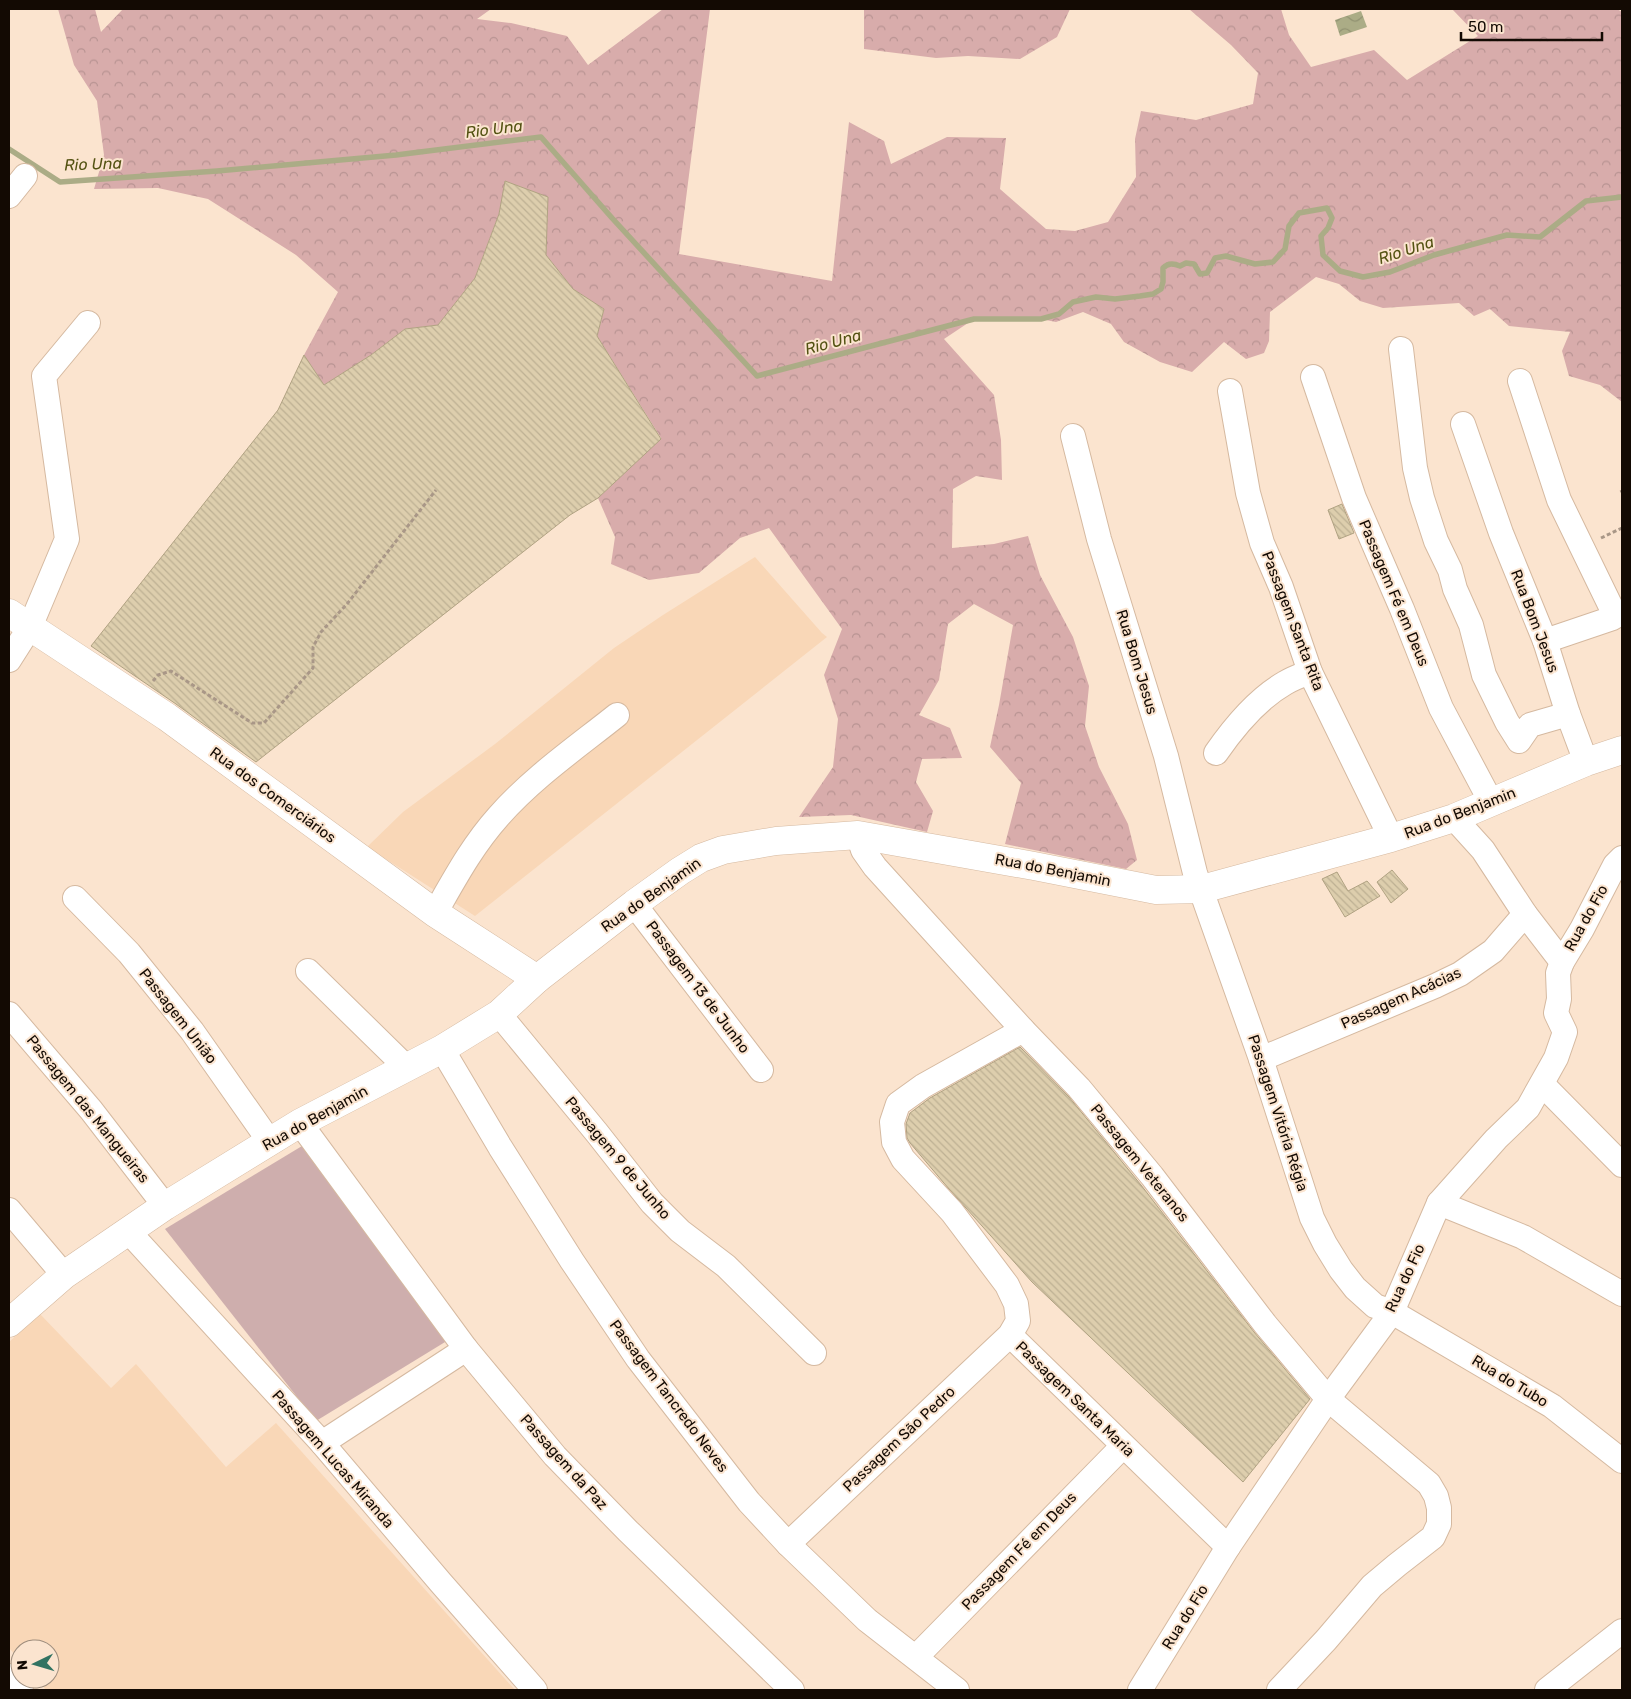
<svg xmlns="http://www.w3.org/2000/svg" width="1631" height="1699" viewBox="0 0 1631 1699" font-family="Rubik,sans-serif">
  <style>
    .built { fill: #f9d7b7 }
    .forest { fill: url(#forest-crowns) }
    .park { fill: #ceaead }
    .water { fill: url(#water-waves) }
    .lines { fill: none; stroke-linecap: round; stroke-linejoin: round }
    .stream { stroke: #abac86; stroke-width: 5.5 }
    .building { fill: url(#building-back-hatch); stroke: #b0a282 }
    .minor-casing { stroke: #d5b9a0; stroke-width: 26 }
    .major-casing { stroke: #d5b9a0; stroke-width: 29 }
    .path { stroke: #a99787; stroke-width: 3; stroke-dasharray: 4 2.5; stroke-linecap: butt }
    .minor { stroke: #fff; stroke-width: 24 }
    .major { stroke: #fff; stroke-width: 28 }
    .labels { text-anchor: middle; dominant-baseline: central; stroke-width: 4; stroke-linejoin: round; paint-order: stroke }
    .street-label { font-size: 15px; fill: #130a03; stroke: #fbe4cf }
    .water-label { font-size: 16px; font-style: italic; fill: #535212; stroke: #fbe4cf }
  </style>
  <defs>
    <pattern id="forest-crowns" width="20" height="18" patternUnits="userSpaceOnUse" patternTransform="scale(1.25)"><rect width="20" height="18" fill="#d8acab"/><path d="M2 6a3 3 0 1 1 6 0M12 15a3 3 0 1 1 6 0" fill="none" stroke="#b89392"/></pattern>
    <pattern id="water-waves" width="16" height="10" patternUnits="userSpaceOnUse" patternTransform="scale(1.25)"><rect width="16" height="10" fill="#abac86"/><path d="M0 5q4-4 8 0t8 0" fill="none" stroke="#929372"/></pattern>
    <pattern id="building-back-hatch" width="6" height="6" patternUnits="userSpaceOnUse" patternTransform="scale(1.25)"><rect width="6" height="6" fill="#ddcead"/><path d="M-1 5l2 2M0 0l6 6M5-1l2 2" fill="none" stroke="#bdb093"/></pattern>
  </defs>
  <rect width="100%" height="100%" fill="#fbe4cf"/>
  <!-- built -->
  <g class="built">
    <path d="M 755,557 L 822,633 L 827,637 L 475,916 L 367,847 L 403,812 L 495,744 L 614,648 L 663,615 Z"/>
    <path d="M 40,1314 L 111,1388 L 136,1364 L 226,1467 L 276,1423 L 515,1690 L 46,1690 L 36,1679 L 50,1679 L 50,1649 L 20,1649 L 20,1660 L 9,1648 L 9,1342 Z"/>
  </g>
  <!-- forest -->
  <g class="forest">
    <path d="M 58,9 L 95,9 L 101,32 L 123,9 L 491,9 L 477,19 L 511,23 L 567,36 L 588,65 L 663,9 L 710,9 L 679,254 L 832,281 L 849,122 L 884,141 L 891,164 L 947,137 L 1006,138 L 1000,189 L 1046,229 L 1075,231 L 1108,222 L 1136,177 L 1135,139 L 1141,111 L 1196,120 L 1253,104 L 1258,73 L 1231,45 L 1189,9 L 1281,9 L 1289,35 L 1311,67 L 1374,50 L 1407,80 L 1478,36 L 1452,9 L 1617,9 L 1622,12 L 1622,402 L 1600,385 L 1569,376 L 1562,351 L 1570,332 L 1509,326 L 1490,309 L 1474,316 L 1459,303 L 1383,308 L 1360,301 L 1339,284 L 1316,277 L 1270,312 L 1269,341 L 1264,353 L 1246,359 L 1224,342 L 1192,372 L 1160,362 L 1124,342 L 1111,324 L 1083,312 L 1056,322 L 1041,319 L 974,319 L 944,339 L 994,395 L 1001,440 L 1002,480 L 976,476 L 953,489 L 952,548 L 994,544 L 1028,536 L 1040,575 L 1073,637 L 1089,686 L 1085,726 L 1099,767 L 1128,824 L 1137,860 L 1126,869 L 1005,844 L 1021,783 L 990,747 L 999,705 L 1013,625 L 974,604 L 948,624 L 939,680 L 919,715 L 950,728 L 962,758 L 922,759 L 916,782 L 933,811 L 927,832 L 851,815 L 799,817 L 833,767 L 838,719 L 824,675 L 842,629 L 769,528 L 740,538 L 699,573 L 649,580 L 611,564 L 615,537 L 598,498 L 661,438 L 597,336 L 604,309 L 573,289 L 546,255 L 548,197 L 505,182 L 499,214 L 475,278 L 438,325 L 405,329 L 371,355 L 324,385 L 304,355 L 338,292 L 296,255 L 208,199 L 158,188 L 94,189 L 104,155 L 97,101 L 74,65 Z"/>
    <path d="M 864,9 L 1070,9 L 1057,37 L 1020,59 L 968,56 L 936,58 L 864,49 Z"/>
  </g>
  <!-- park -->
  <path class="park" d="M 302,1146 L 450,1339 L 316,1421 L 165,1229 Z"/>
  <!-- water -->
  <path class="water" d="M 1361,11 L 1367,27 L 1340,36 L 1335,20 Z"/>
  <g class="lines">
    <!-- stream -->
    <path class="stream" d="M 9,149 L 60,182 L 217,171 L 396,155 L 541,137 L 612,218 L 757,376 L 974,319 L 1041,319 L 1059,314 L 1073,302 L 1096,297 L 1115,299 L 1140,296 L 1153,294 L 1161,289 L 1163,282 L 1163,268 C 1168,263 1173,263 1180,266 L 1186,263 L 1194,264 L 1200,274 L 1207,273 L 1215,258 L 1226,256 L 1255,264 L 1273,262 L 1285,249 L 1289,226 L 1299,213 L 1327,208 L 1332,218 L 1328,228 L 1321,236 L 1323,255 L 1340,271 L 1363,277 L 1390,272 L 1434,255 L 1507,235 L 1540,237 L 1586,201 L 1622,197"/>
  </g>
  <!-- building -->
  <g class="building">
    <path d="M 505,181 L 548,197 L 546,255 L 573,289 L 604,309 L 597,336 L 661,439 L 598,498 L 570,515 L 256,762 L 176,704 L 91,646 L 278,410 L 304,355 L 324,385 L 371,355 L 405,329 L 438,325 L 475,278 L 499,214 Z"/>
    <path d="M 1342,504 L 1354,533 L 1339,539 L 1328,510 Z"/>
    <path d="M 1392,870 L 1408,889 L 1391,903 L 1377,882 Z"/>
    <path d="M 1337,872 L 1348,891 L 1367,881 L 1380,896 L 1345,917 L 1322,879 Z"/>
    <path d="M 1020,1047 L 1069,1097 L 1141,1185 L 1254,1332 L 1310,1399 L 1243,1482 L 1032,1282 L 949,1189 L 910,1143 L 907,1138 L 906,1124 L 910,1113 L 930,1098 Z"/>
  </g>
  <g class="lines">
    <defs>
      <g id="minor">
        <path d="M 9,196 L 25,176"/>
        <path d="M 1401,349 L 1415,468 L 1422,498 L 1436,541 L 1450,570 L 1455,589 L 1471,625 L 1484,675 L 1507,722 L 1519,741 L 1530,725 L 1568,714"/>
        <path d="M 1313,377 L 1354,498 L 1402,609 L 1441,708 L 1491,802"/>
        <path d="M 1520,381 L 1559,500 L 1611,607 L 1613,618 L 1545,641"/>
        <path d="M 1230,391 L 1248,493 L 1262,543 L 1281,587 L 1310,672 L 1391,838"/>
        <path d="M 1463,424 L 1501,533 L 1545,641 L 1568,714 L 1586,762"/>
        <path d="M 1073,436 L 1099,539 L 1166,756 L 1195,873 L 1261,1059 L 1312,1218 L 1325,1244 L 1341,1270 L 1355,1288 L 1375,1306 L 1392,1312 L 1552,1406 L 1622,1461"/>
        <path d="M 9,660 L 30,627 L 67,539 L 44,376 L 88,323"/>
        <path d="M 1216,753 C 1234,727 1257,699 1285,683 C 1293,678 1302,675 1310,672"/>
        <path d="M 1454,818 L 1483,850 L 1525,914 L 1562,962"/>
        <path d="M 858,835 L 863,850 L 875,867 L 1023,1030 L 1079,1088 L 1152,1176 L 1265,1324 L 1328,1399 L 1429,1484 L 1436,1496 L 1439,1508 L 1439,1524 L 1433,1537 L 1397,1565 L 1372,1586 L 1326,1640 L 1279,1690"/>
        <path d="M 75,898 L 129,953 L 192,1031 L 270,1142"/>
        <path d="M 634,904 L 761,1070"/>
        <path d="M 435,913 C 454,880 472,846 498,817 C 532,778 577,747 617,715"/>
        <path d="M 308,971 L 407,1068"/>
        <path d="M 9,1014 L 91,1110 L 165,1206"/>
        <path d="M 499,1014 L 597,1133 L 652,1203 L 680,1231 L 726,1266 L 814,1353"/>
        <path d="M 442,1049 L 500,1147 L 572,1261 L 638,1359 L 749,1502 L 788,1544 L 867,1620 L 957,1690"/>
        <path d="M 1261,1059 L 1435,986 L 1460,974 L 1493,951 L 1525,914"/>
        <path d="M 1542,1084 L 1622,1165"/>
        <path d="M 300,1123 L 466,1349 L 555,1456 L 628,1531 L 792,1690"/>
        <path d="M 1439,1203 L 1523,1237 L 1622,1294"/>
        <path d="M 9,1210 L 64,1275"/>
        <path d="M 128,1231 L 322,1443 L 441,1583 L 535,1690"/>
        <path d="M 1010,1335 L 1228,1547"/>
        <path d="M 322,1443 L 466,1349"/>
        <path d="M 788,1544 L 1010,1335 L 1018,1321 L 1016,1304 L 1007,1285 L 952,1212 L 903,1159 L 894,1142 L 892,1122 L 898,1104 L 923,1086 L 1023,1030"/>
        <path d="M 916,1657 L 1123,1446"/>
        <path d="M 9,1676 L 21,1690"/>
        <path d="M 1140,1690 L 1228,1547 L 1328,1399 L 1392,1312 L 1439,1203 L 1496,1139 L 1528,1108 L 1556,1058 L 1565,1032 L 1556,1013 L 1559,999 L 1558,973 L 1562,962 L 1582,929 L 1615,865 L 1622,858"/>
        <path d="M 1547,1690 L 1622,1631"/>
      </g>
      <g id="major">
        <path d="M 9,613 L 167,717 L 435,913 L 537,979"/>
        <path d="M 9,1323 L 64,1275 L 165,1206 L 300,1123 L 442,1049 L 499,1014 L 537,979 L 634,904 L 680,871 L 701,858 L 723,850 L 776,841 L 858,835 L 1034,866 L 1156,890 L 1202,889 L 1391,838 L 1454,818 L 1586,762 L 1622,750"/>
      </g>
    </defs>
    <!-- minor casing -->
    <use href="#minor" class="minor-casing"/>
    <!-- major casing -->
    <use href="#major" class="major-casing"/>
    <!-- path -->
    <g class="path">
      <path d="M 1621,490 L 1622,492"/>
      <path d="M 1601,538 L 1622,528"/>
      <path d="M 153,681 L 158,675 L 171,671 L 252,723 L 264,723 L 313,668 L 313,647 L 321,632 L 347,604 L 436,490"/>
    </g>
    <!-- minor -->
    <use href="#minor" class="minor"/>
    <!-- major -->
    <use href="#major" class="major"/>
  </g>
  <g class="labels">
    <!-- street labels -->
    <g class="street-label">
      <text transform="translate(1394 593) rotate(67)">Passagem Fé em Deus</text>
      <text transform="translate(1293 621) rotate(69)">Passagem Santa Rita</text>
      <text transform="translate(1535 621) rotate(69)">Rua Bom Jesus</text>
      <text transform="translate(1137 662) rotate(73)">Rua Bom Jesus</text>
      <text transform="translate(273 795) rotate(36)">Rua dos Comerciários</text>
      <text transform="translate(1460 813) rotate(-21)">Rua do Benjamin</text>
      <text transform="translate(1053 870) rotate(11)">Rua do Benjamin</text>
      <text transform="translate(651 895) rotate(-35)">Rua do Benjamin</text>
      <text transform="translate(1586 918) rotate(-61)">Rua do Fio</text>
      <text transform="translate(698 987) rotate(53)">Passagem 13 de Junho</text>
      <text transform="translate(1401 998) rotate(-24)">Passagem Acácias</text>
      <text transform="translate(178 1016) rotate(52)">Passagem União</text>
      <text transform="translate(88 1109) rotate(51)">Passagem das Mangueiras</text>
      <text transform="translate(1278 1113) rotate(72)">Passagem Vitória Régia</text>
      <text transform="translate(315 1118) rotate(-29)">Rua do Benjamin</text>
      <text transform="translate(618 1158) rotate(50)">Passagem 9 de Junho</text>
      <text transform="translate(1140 1163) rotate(51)">Passagem Veteranos</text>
      <text transform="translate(1405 1278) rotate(-65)">Rua do Fio</text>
      <text transform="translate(1510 1381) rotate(31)">Rua do Tubo</text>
      <text transform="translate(669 1396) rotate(53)">Passagem Tancredo Neves</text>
      <text transform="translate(1075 1399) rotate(44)">Passagem Santa Maria</text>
      <text transform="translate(899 1439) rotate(-43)">Passagem São Pedro</text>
      <text transform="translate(333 1459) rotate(49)">Passagem Lucas Miranda</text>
      <text transform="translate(564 1462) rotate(48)">Passagem da Paz</text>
      <text transform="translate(1019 1551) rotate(-46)">Passagem Fé em Deus</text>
      <text transform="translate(1185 1617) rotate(-58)">Rua do Fio</text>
    </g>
    <!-- water labels -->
    <g class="water-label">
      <text transform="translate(494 129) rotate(-7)">Rio Una</text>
      <text transform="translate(93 164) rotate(-2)">Rio Una</text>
      <text transform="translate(1406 250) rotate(-18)">Rio Una</text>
      <text transform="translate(833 342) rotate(-15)">Rio Una</text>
    </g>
  </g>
  <!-- border -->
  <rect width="1631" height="1699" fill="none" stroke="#130a03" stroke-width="20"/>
  <!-- north arrow -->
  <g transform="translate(35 1664) rotate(265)"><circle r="24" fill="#fbe4cf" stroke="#9e8d7d"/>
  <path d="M0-4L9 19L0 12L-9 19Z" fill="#327362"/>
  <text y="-8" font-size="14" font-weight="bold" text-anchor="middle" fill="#130a03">N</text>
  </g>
  <!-- scale -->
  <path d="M1461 32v8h141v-8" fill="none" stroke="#130a03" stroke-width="2.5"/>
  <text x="1468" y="32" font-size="15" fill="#130a03" stroke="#fbe4cf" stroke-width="4" paint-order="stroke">50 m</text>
</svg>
